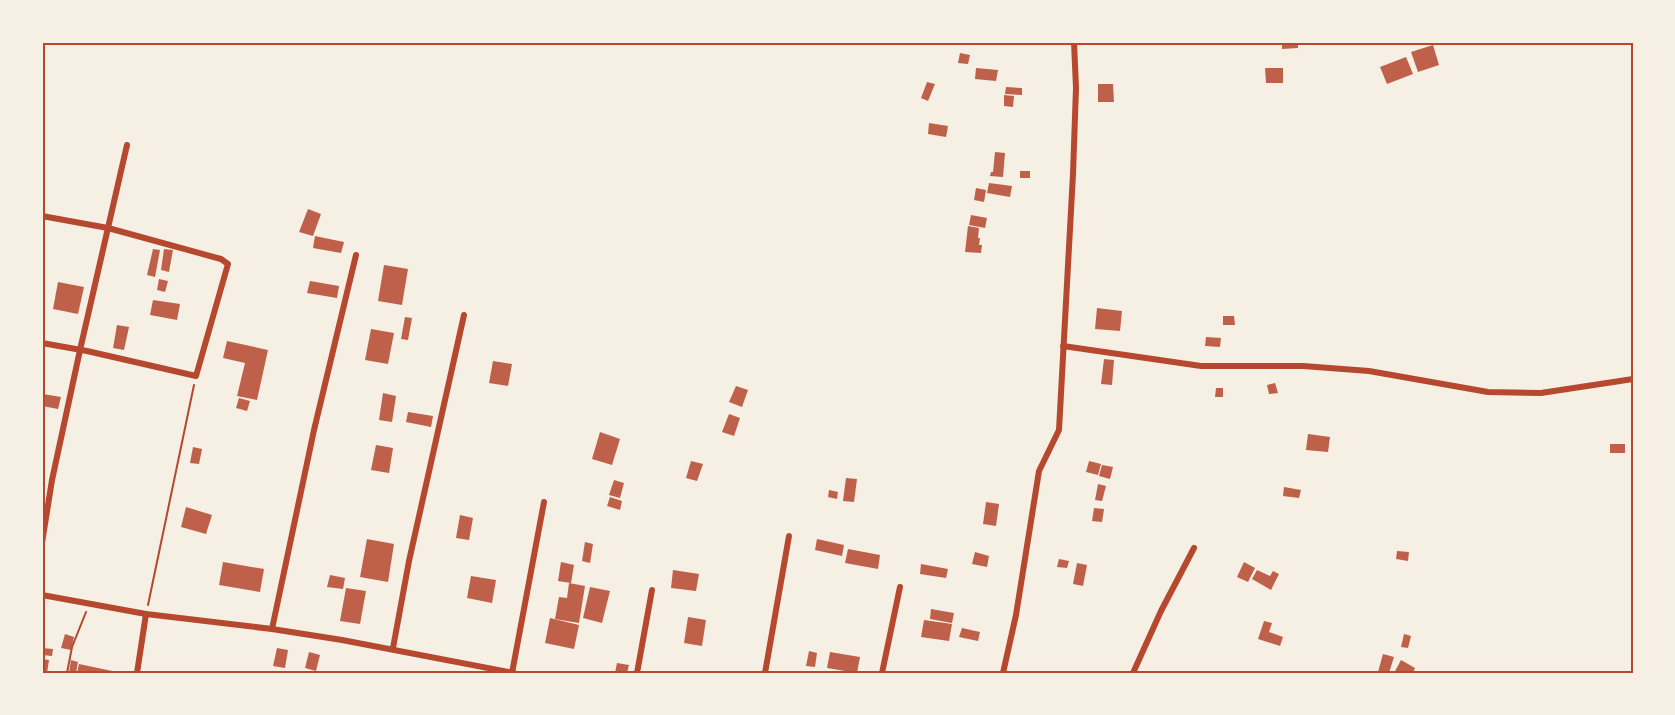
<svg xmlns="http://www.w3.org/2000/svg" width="1675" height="715" viewBox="0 0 1675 715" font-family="Arial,sans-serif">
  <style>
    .building { fill: #bf614a }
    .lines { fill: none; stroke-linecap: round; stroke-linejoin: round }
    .path { stroke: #b5482f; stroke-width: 2 }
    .minor { stroke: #b5482f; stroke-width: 6 }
    .neatline { fill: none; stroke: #b5482f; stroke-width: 2 }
  </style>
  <rect width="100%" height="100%" fill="#f6efe4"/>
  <!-- building -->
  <g class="building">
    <path d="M 1282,42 L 1298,42 L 1298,48 L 1282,49 Z"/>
    <path d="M 1433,45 L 1439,65 L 1418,72 L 1411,52 Z"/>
    <path d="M 960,53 L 970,55 L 968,64 L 958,63 Z"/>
    <path d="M 1406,57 L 1413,74 L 1387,84 L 1380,67 Z"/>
    <path d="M 976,68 L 998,70 L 996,81 L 975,79 Z"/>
    <path d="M 1265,68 L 1283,68 L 1283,83 L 1266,83 Z"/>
    <path d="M 927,82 L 935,84 L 928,101 L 921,98 Z"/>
    <path d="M 1098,84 L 1113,84 L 1114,102 L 1098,102 Z"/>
    <path d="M 1006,87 L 1022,88 L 1022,95 L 1005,94 Z"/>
    <path d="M 1004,95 L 1014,96 L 1013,107 L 1004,106 Z"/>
    <path d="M 929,123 L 948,126 L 946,137 L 928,134 Z"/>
    <path d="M 995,152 L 1005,153 L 1003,177 L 990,176 L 991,172 L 993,172 Z"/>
    <rect x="1020" y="171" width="10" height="7"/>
    <path d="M 989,183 L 1012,186 L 1010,197 L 987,193 Z"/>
    <path d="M 976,188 L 986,190 L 984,202 L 974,200 Z"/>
    <path d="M 308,209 L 321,214 L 313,236 L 299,232 Z"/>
    <path d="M 971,215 L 987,218 L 985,228 L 969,225 Z"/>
    <path d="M 968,226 L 979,228 L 978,238 L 980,238 L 979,245 L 982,245 L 981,253 L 965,252 Z"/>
    <path d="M 315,236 L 344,242 L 341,253 L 313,248 Z"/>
    <path d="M 153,249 L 160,250 L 155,277 L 147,275 Z"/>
    <path d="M 164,249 L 173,250 L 169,272 L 161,270 Z"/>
    <path d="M 384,265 L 408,269 L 402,305 L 378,301 Z"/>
    <path d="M 159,279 L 168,281 L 165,292 L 157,290 Z"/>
    <path d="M 310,281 L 339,286 L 337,298 L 307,293 Z"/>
    <path d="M 58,282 L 84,287 L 78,314 L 53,309 Z"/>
    <path d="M 153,300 L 180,304 L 177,320 L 150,315 Z"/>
    <path d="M 1097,308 L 1122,311 L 1120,331 L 1095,329 Z"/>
    <path d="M 1223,316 L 1234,316 L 1235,325 L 1223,325 Z"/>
    <path d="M 405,317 L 412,318 L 408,340 L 401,339 Z"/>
    <path d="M 117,325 L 129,327 L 124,350 L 113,348 Z"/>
    <path d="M 371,329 L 394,333 L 388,364 L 365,360 Z"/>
    <path d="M 1206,337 L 1221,338 L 1220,347 L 1205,346 Z"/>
    <path d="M 227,341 L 268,350 L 257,400 L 237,396 L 245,363 L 223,358 Z"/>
    <path d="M 1104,359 L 1114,360 L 1112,385 L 1101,384 Z"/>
    <path d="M 493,361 L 512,364 L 508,386 L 489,383 Z"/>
    <path d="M 1275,383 L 1278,393 L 1269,394 L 1267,385 Z"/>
    <path d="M 736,386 L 748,390 L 742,407 L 729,402 Z"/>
    <path d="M 1216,388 L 1223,388 L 1223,397 L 1215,397 Z"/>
    <path d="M 383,393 L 396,396 L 392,422 L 379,420 Z"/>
    <path d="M 43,394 L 61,397 L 58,409 L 42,406 Z"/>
    <path d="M 239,398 L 250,401 L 247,411 L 236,408 Z"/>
    <path d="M 408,412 L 433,416 L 431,427 L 406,422 Z"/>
    <path d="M 729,414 L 740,418 L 734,436 L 722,432 Z"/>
    <path d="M 600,432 L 620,439 L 612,465 L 592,459 Z"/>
    <path d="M 1308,434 L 1330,437 L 1328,452 L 1306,450 Z"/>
    <rect x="1610" y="444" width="15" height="9"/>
    <path d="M 376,445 L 393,448 L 389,473 L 371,470 Z"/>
    <path d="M 193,447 L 202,449 L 199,464 L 190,463 Z"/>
    <path d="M 691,461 L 703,464 L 697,481 L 686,478 Z"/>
    <path d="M 1089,461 L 1101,464 L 1098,475 L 1086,472 Z"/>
    <path d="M 1102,465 L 1113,467 L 1110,479 L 1099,476 Z"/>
    <path d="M 846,478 L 857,479 L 854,502 L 843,501 Z"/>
    <path d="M 614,480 L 624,483 L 620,498 L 609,495 Z"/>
    <path d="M 1098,484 L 1106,486 L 1102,501 L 1095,500 Z"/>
    <path d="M 1284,487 L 1301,490 L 1299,498 L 1283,496 Z"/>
    <path d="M 829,490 L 838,492 L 837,499 L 828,497 Z"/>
    <path d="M 610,497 L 622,501 L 620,510 L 607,506 Z"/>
    <path d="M 986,502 L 999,504 L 996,526 L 983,524 Z"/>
    <path d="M 186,507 L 212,515 L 206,534 L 181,527 Z"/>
    <path d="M 1094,508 L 1104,509 L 1102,522 L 1092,521 Z"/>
    <path d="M 460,515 L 473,518 L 469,540 L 456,538 Z"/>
    <path d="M 367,539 L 394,544 L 388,582 L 360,577 Z"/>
    <path d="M 817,539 L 844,545 L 842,556 L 815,550 Z"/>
    <path d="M 585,542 L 593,544 L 590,563 L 582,561 Z"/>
    <path d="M 848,549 L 880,555 L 878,569 L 845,563 Z"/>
    <path d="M 1397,551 L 1409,552 L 1408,561 L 1396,559 Z"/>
    <path d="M 975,552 L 989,556 L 987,567 L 972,564 Z"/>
    <path d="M 1059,559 L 1069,561 L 1067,568 L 1057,567 Z"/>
    <path d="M 223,562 L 264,569 L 260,592 L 219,585 Z"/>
    <path d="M 561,562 L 574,565 L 571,583 L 558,581 Z"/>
    <path d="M 1244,562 L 1255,568 L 1248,582 L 1237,577 Z"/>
    <path d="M 1077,563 L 1087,565 L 1083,586 L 1073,584 Z"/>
    <path d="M 921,564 L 948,569 L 946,578 L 920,574 Z"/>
    <path d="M 673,570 L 699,574 L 696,591 L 671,588 Z"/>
    <path d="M 1257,570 L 1270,576 L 1273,571 L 1279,574 L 1271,590 L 1252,579 Z"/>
    <path d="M 330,575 L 345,578 L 343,589 L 327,587 Z"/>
    <path d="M 471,576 L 496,580 L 492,603 L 467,598 Z"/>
    <path d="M 569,583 L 585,586 L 579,623 L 555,619 L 559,597 L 567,598 Z"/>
    <path d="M 590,587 L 610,591 L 602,623 L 583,618 Z"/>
    <path d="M 346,588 L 366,591 L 360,624 L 340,621 Z"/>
    <path d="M 931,609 L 954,613 L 952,623 L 930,619 Z"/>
    <path d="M 688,617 L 706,620 L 702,646 L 684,643 Z"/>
    <path d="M 550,618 L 579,625 L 574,649 L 545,643 Z"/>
    <path d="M 924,620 L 952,624 L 949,641 L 921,637 Z"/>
    <path d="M 1264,621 L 1272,623 L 1269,632 L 1283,637 L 1280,646 L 1258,639 Z"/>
    <path d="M 962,628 L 980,632 L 978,641 L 959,637 Z"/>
    <path d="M 65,634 L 74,637 L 71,650 L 61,648 Z"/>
    <path d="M 1404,634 L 1411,636 L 1408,648 L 1401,647 Z"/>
    <path d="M 42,648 L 53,649 L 52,656 L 42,655 Z"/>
    <path d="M 277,648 L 288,650 L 285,668 L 273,666 Z"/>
    <path d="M 809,651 L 817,653 L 815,667 L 806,666 Z"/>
    <path d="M 309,652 L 320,655 L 316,671 L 305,668 Z"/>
    <path d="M 830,652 L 860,657 L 857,673 L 827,668 Z"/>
    <path d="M 1383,654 L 1394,657 L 1389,673 L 1378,672 Z"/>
    <path d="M 42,659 L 49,660 L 47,673 L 42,673 Z"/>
    <path d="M 71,660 L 78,662 L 76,673 L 69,673 Z"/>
    <path d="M 1401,660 L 1415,668 L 1413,673 L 1394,673 Z"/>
    <path d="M 617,663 L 629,665 L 627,673 L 615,673 Z"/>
    <path d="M 79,664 L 117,672 L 117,673 L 77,673 Z"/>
  </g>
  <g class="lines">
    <!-- path -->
    <g class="path">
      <path d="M 148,605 L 194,385"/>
      <path d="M 67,673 L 72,647 L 86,612"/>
    </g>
    <!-- minor -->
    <g class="minor">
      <path d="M 42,216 L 108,228 L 221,259 L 228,264 L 196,376 L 87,351 L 42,343"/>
      <path d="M 1063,346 L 1201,366 L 1303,366 L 1369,371 L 1488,392 L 1541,393 L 1633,379"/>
      <path d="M 42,543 L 52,480 L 80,350 L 127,145"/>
      <path d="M 42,595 L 146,614 L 272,629 L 342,640 L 514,673"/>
      <path d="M 272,629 L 314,430 L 356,255"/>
      <path d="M 393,648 L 409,561 L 464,315"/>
      <path d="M 137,673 L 146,614"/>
      <path d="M 512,673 L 544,502"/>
      <path d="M 637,673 L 652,590"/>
      <path d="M 765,673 L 789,536"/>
      <path d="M 882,673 L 900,587"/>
      <path d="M 1003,673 L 1016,615 L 1039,471 L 1059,430 L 1073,174 L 1076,88 L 1074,42"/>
      <path d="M 1133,673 L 1161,611 L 1194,548"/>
    </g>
  </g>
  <!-- border -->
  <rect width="1675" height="715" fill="none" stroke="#f6efe4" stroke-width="87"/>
  <rect x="44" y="44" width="1588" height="628" class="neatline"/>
</svg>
